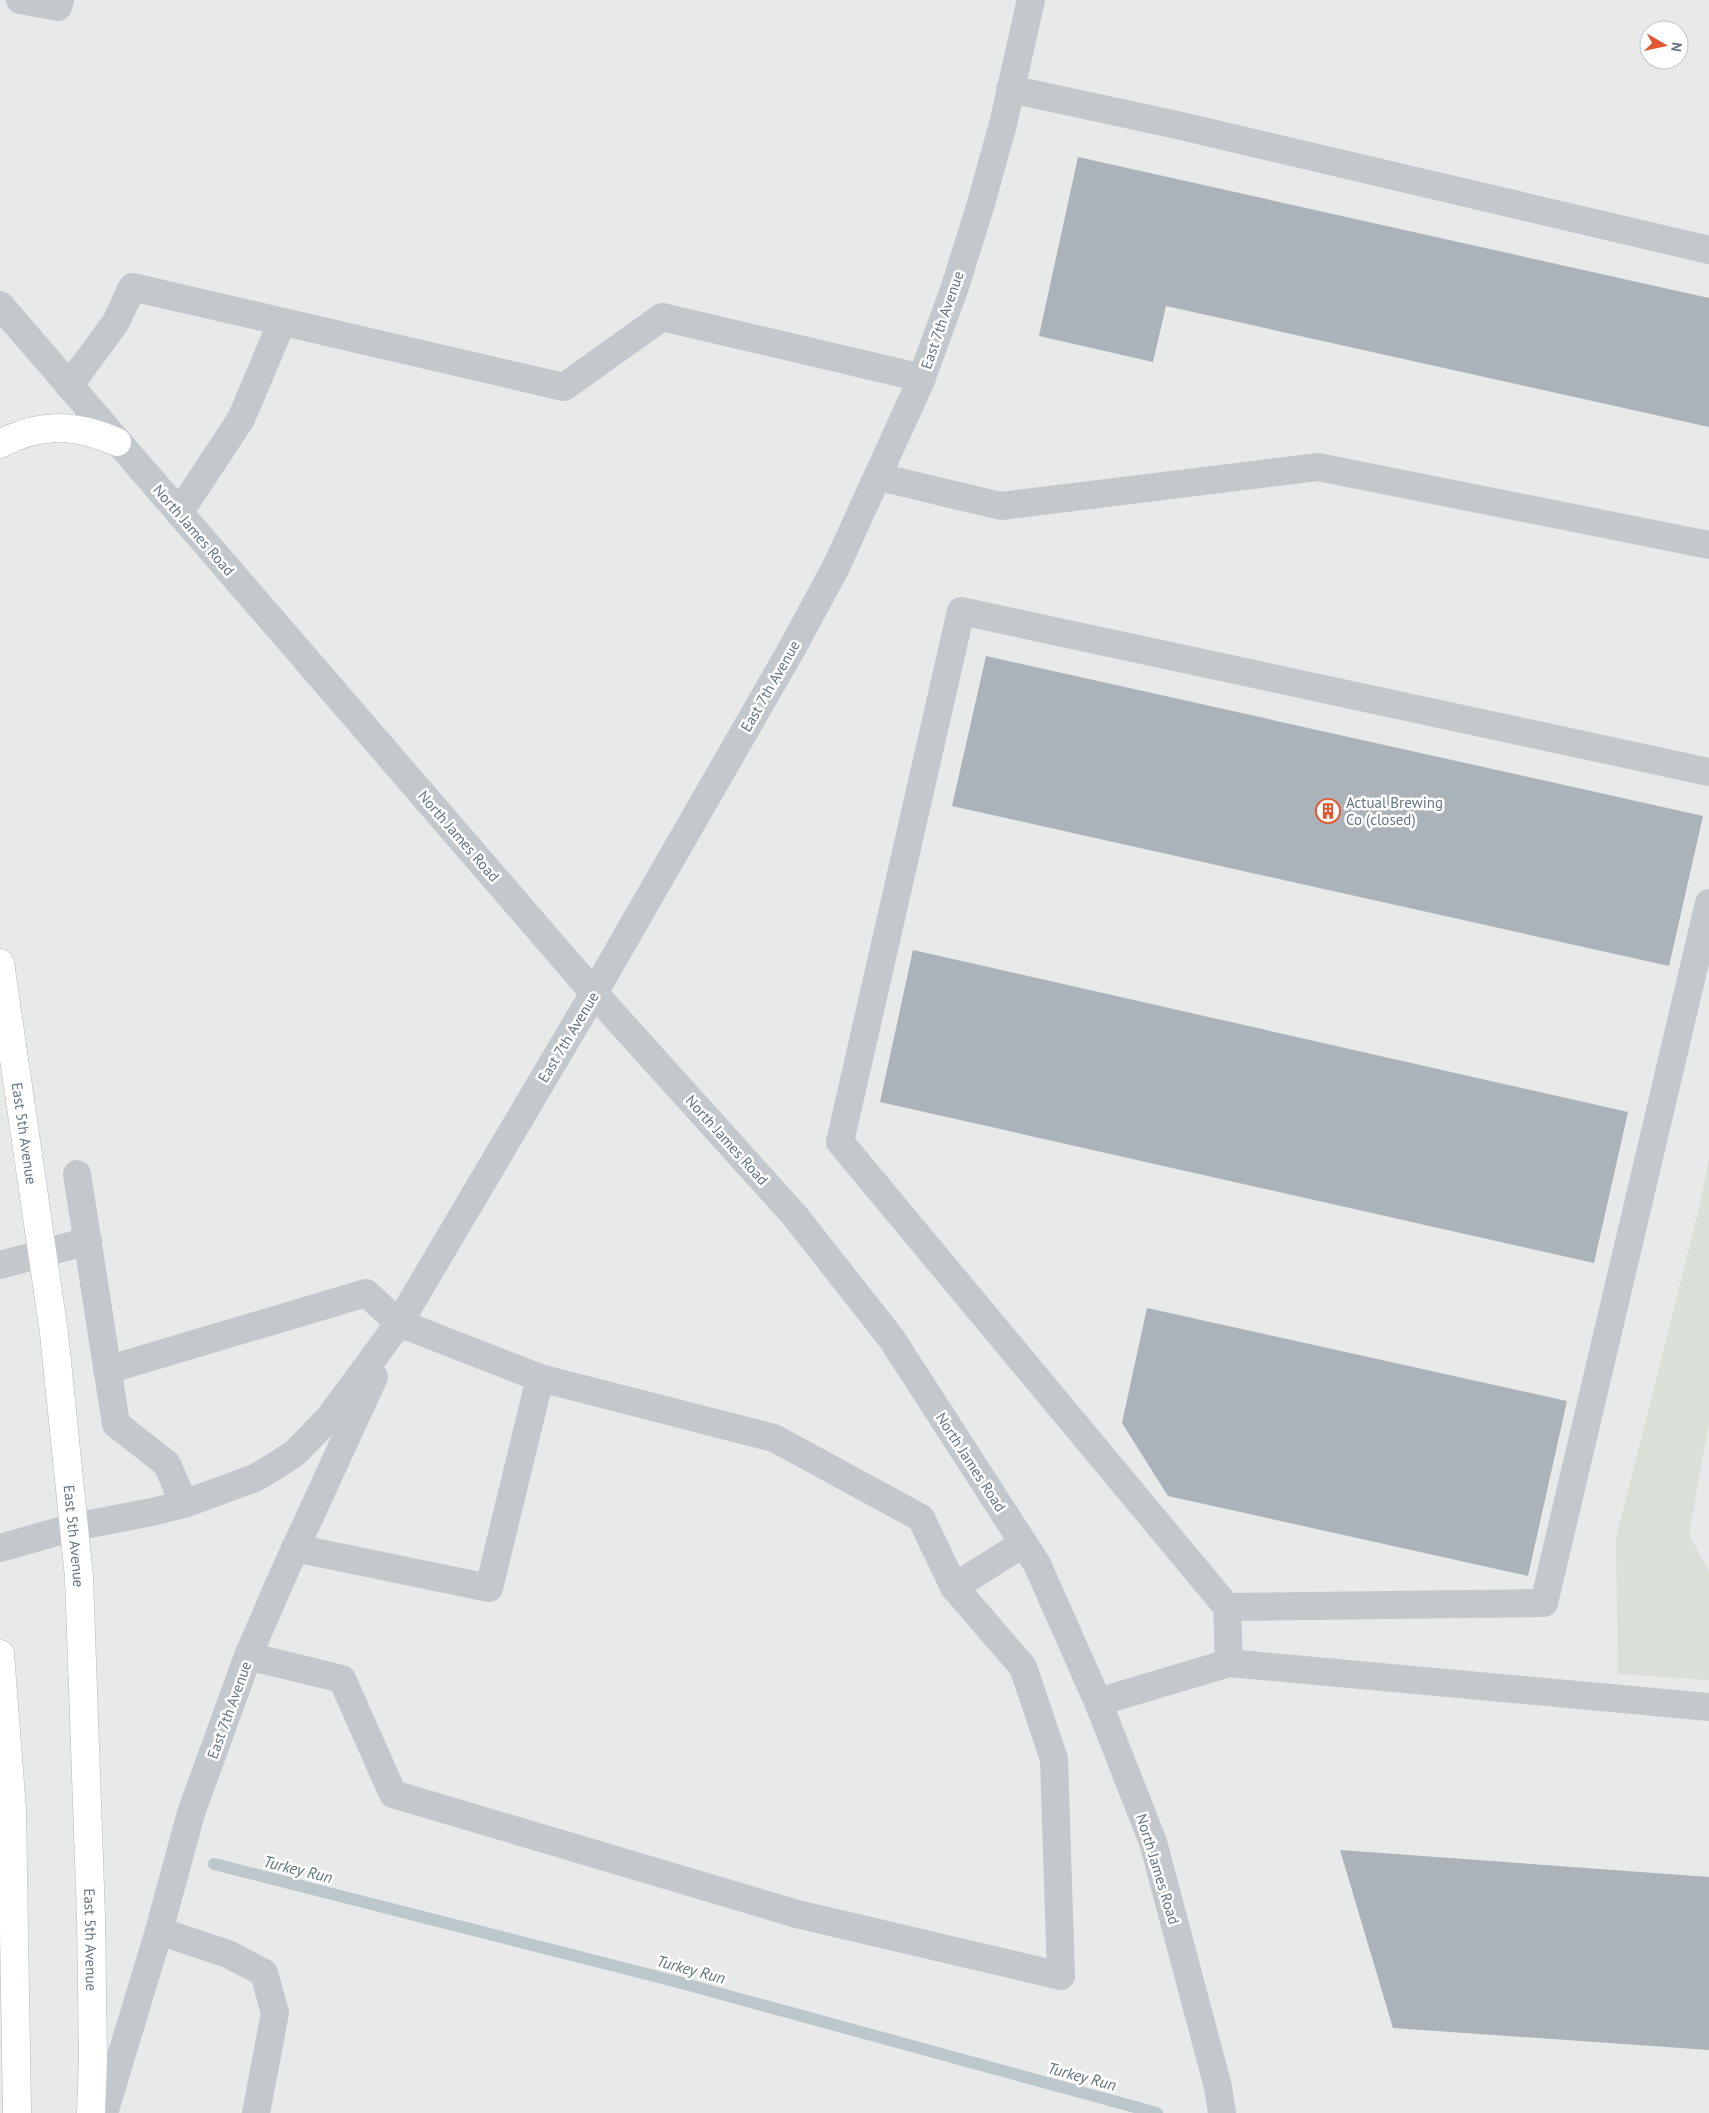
<svg xmlns="http://www.w3.org/2000/svg" width="1709" height="2113" viewBox="0 0 1709 2113" font-family="'PT Sans',sans-serif">
  <style>
    .built { fill: #e8e9e9; fill-rule: evenodd }
    .green { fill: #dadfd7 }
    .lines { fill: none; stroke-linecap: round; stroke-linejoin: round }
    .stream { stroke: #bbc7cb; stroke-width: 12 }
    .building { fill: #aab3b9 }
    .major-casing { stroke: #b5babe; stroke-width: 29 }
    .minor { stroke: #c3c8cc; stroke-width: 28 }
    .major { stroke: #fff; stroke-width: 28 }
    .labels { text-anchor: middle; dominant-baseline: central; stroke-width: 5; stroke-linejoin: round; paint-order: stroke }
    .street-label { font-size: 15px; fill: #657683; stroke: #fff }
    .poi-label { font-size: 15px; fill: #657683; stroke: #fff; text-anchor: start }
    .water-label { font-size: 16px; font-style: italic; fill: #60757c; stroke: #fff }
  </style>
  <rect width="100%" height="100%" fill="#fafaf8"/>
  <!-- built -->
  <path class="built" d="M 0,0 L 1709,0 L 1709,2113 L 0,2113 ZM 1649,30 L 1679,30 L 1679,60 L 1649,60 Z"/>
  <!-- green -->
  <path class="green" d="M 1709,1158 L 1709,1422 L 1689,1534 L 1709,1572 L 1709,1680 L 1618,1674 L 1616,1538 L 1699,1208 Z"/>
  <g class="lines">
    <!-- stream -->
    <path class="stream" d="M 214,1864 L 674,1981 L 1157,2113"/>
  </g>
  <!-- building -->
  <g class="building">
    <path d="M 1078,157 L 1709,298 L 1709,427 L 1166,306 L 1153,362 L 1039,336 Z"/>
    <path d="M 986,656 L 1703,816 L 1669,966 L 952,806 Z"/>
    <path d="M 913,950 L 1628,1112 L 1594,1263 L 880,1102 Z"/>
    <path d="M 1147,1308 L 1567,1401 L 1528,1576 L 1168,1496 L 1122,1423 Z"/>
    <path d="M 1340,1850 L 1709,1877 L 1709,2050 L 1393,2028 Z"/>
  </g>
  <g class="lines">
    <defs>
      <g id="major">
        <path d="M 0,444 C 41,422 75,424 117,442"/>
        <path id="s1" d="M 0,963 L 54,1333 L 79,1577 L 91,1916 L 93,2059 L 91,2113"/>
        <path d="M 0,1654 L 12,1810 L 17,2113"/>
      </g>
    </defs>
    <!-- major casing -->
    <use href="#major" class="major-casing"/>
    <!-- minor -->
    <g class="minor">
      <path d="M 20,0 L 58,7 L 60,0"/>
      <path d="M 1010,89 L 1177,125 L 1709,250"/>
      <path d="M 0,305 L 594,993 L 795,1216 L 891,1338 L 1037,1564 L 1098,1702 L 1153,1842 L 1218,2087 L 1222,2113"/>
      <path d="M 69,386 L 116,322 L 132,287 L 564,387 L 662,317 L 922,378"/>
      <path d="M 879,477 L 1001,506 L 1318,467 L 1709,545"/>
      <path d="M 179,513 L 241,419 L 282,322"/>
      <path d="M 1709,772 L 961,611 L 840,1142 L 1227,1607 L 1544,1603 L 1709,903"/>
      <path d="M 77,1174 L 116,1424 L 167,1464 L 184,1504"/>
      <path d="M 0,1265 L 88,1241"/>
      <path d="M 107,1370 L 366,1293 L 399,1323 L 540,1378 L 774,1438 L 921,1518 L 954,1587 L 1023,1667 L 1054,1759 L 1061,1976 L 797,1914 L 393,1794 L 342,1679 L 248,1656"/>
      <path d="M 0,1548 L 74,1527 L 152,1512 L 184,1504 L 255,1478 L 275,1466 L 295,1453 L 329,1418 L 399,1323 L 594,993 L 790,652 L 836,567 L 919,385 L 954,290 L 980,207 L 1003,124 L 1031,0"/>
      <path d="M 295,1548 L 489,1588 L 540,1378"/>
      <path d="M 954,1587 L 1023,1544"/>
      <path d="M 1227,1607 L 1229,1663"/>
      <path d="M 1098,1702 L 1229,1663 L 1709,1707"/>
      <path d="M 159,1931 L 228,1954 L 264,1973 L 275,2013 L 256,2113"/>
      <path d="M 104,2113 L 159,1931 L 191,1813 L 248,1656 L 283,1575 L 374,1377"/>
    </g>
    <!-- major -->
    <use href="#major" class="major"/>
  </g>
  <!-- icons -->
  <defs>
    <symbol id="building-ring" viewBox="-11 -11 22 22"><circle r="9.5" fill="#fff" stroke="#e4572e" stroke-width="1.5"/><path d="M-4-6H4V6H1V3H-1V6H-4ZM-2.5-4.3h1.7v1.8h-1.7ZM.8-4.3h1.7v1.8H.8ZM-2.5-1h1.7V.8h-1.7ZM.8-1h1.7V.8H.8Z" fill="#e4572e"/></symbol>
  </defs>
  <g fill-rule="evenodd">
    <use href="#building-ring" x="1314" y="797" width="28" height="28"/>
  </g>
  <g class="labels">
    <!-- street labels -->
    <g class="street-label">
      <text transform="translate(942 320) rotate(-71)">East 7th Avenue</text>
      <text transform="translate(194 530) rotate(49)">North James Road</text>
      <text transform="translate(770 686) rotate(-60)">East 7th Avenue</text>
      <text transform="translate(459 836) rotate(49)">North James Road</text>
      <text transform="translate(568 1037) rotate(-59)">East 7th Avenue</text>
      <text stroke="none"><textPath href="#s1" startOffset="172">East 5th Avenue</textPath></text>
      <text transform="translate(727 1140) rotate(48)">North James Road</text>
      <text transform="translate(971 1462) rotate(57)">North James Road</text>
      <text stroke="none"><textPath href="#s1" startOffset="578">East 5th Avenue</textPath></text>
      <text transform="translate(229 1710) rotate(-70)">East 7th Avenue</text>
      <text transform="translate(1158 1869) rotate(73)">North James Road</text>
      <text stroke="none"><textPath href="#s1" startOffset="982">East 5th Avenue</textPath></text>
    </g>
    <!-- poi labels -->
    <g class="poi-label">
      <text x="1346" y="802">Actual Brewing<tspan x="1346" dy="17">Co (closed)</tspan></text>
    </g>
    <!-- water labels -->
    <g class="water-label">
      <text transform="translate(298 1869) rotate(14)">Turkey Run</text>
      <text transform="translate(691 1969) rotate(15)">Turkey Run</text>
      <text transform="translate(1082 2076) rotate(15)">Turkey Run</text>
    </g>
  </g>
  <!-- north arrow -->
  <g transform="translate(1664 45) rotate(99)"><circle r="24" fill="#ffffff" stroke="#c1c8cd"/>
  <path d="M0-4L9 19L0 12L-9 19Z" fill="#e4572e"/>
  <text y="-8" font-size="14" font-weight="bold" text-anchor="middle" fill="#657683">N</text>
  </g>
</svg>
